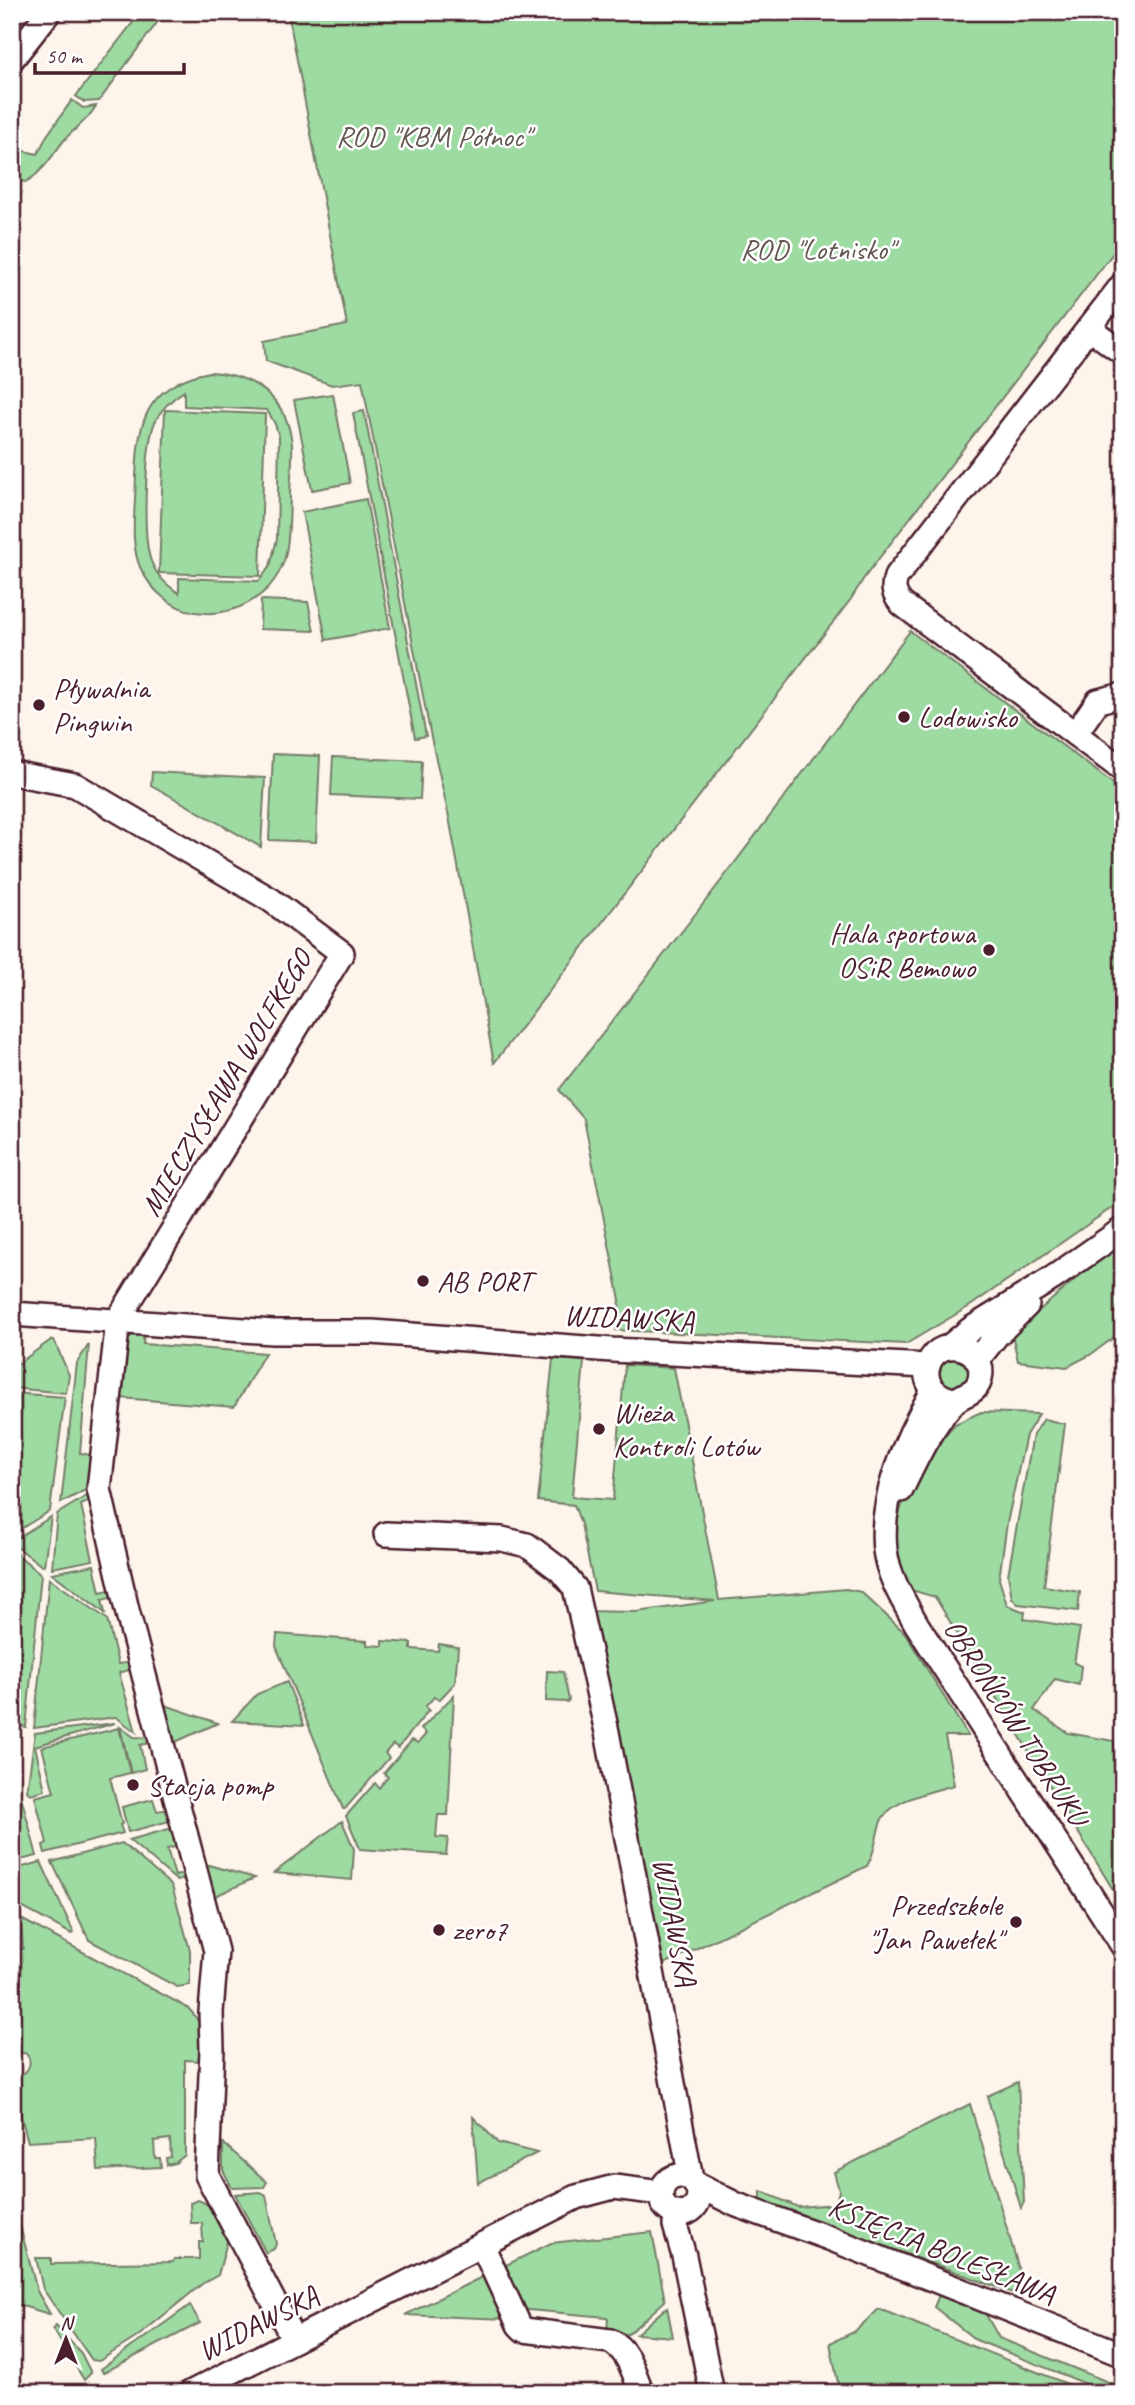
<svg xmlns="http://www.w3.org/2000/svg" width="1135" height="2405" viewBox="0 0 1135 2405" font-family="Caveat,sans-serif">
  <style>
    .green { fill: #9edba3; stroke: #747d67; stroke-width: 2; fill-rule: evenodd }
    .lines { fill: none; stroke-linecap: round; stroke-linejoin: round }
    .minor-casing { stroke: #4a1f2b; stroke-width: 28 }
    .minor { stroke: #fff; stroke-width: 23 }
    .poi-dot { fill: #4a1f2b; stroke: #fff; stroke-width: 2.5 }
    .labels { text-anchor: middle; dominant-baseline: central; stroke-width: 5; stroke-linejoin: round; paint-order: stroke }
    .park-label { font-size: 30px; fill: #63574f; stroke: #fff }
    .poi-label { font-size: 30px; fill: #4a1f2b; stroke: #fff; text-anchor: start }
    .street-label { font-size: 30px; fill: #4a1f2b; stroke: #fff }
  </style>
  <rect width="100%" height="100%" fill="#fdf4ec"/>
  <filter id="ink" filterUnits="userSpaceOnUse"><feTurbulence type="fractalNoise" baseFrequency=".0143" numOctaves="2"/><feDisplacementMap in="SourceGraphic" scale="14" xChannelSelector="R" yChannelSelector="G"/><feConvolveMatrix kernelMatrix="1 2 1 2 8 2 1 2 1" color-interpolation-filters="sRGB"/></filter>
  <g filter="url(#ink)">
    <!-- green -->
    <g class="green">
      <path d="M 141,12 L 165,12 L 99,101 L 84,102 L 76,96 Z"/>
      <path d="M 288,12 L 1123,12 L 1123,240 L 864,578 L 851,599 L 494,1063 L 449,817 L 431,737 L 362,381 L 332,385 L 266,361 L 264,341 L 347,325 Z"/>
      <path d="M 72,100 L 83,108 L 96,106 C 88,120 77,127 66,138 C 54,152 45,170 29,180 C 24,183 24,182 19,180 L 15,171 L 19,150 L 38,154 L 46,137 Z"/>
      <path d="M 209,372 C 253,374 288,398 292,445 C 293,462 290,480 290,498 C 289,518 290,541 284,561 C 271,598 233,618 195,612 C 170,608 150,589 140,567 C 131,545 134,521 135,499 C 138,437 134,387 209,372 ZM 184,391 L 184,406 L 267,410 L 275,424 L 279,437 L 277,539 L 270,566 L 259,581 L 179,578 L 179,593 C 166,585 156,575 151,561 C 142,538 145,445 155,422 C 161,408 172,399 184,391 Z"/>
      <path d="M 333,394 L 350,483 L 312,490 L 294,400 Z"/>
      <path d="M 165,410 L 265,414 L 260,576 L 159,573 Z"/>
      <path d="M 364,411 L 426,736 L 415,738 L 353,413 Z"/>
      <path d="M 366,499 L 390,628 L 326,640 L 302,512 Z"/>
      <path d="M 261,600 L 308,602 L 314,631 L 260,629 Z"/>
      <path d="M 910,631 L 1123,791 L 1123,1200 L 970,1306 L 906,1344 L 616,1330 L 620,1300 L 584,1119 L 559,1090 L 724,877 Z"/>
      <path d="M 273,754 L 320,756 L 316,842 L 269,840 Z"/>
      <path d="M 333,757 L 422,761 L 420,799 L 331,795 Z"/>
      <path d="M 152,772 L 265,778 L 261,847 L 151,785 Z"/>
      <path d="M 1123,1243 L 1123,1331 L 1090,1355 L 1067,1367 L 1018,1361 L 1012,1334 L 1079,1276 Z"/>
      <path d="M 137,1330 L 144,1330 L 143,1344 L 265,1353 L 234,1407 L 121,1398 L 127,1340 Z"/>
      <path d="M 51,1340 L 54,1340 L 69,1375 L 66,1393 L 12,1388 L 12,1368 Z"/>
      <path d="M 89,1344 L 80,1453 L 95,1456 L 91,1487 L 61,1503 L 77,1363 Z"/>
      <circle cx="954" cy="1373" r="16"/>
      <path d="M 553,1359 L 584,1361 L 572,1497 L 613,1500 L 625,1365 L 674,1368 L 719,1600 L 846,1589 L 861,1592 L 905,1633 L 968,1736 L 945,1736 L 954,1785 C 933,1791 887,1800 880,1824 C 875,1840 876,1850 867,1866 L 652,1970 L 580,1611 L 637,1612 L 715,1601 L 595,1591 L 581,1524 L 574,1505 L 538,1501 Z"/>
      <path d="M 12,1393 L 65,1397 L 50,1511 L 12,1534 Z"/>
      <path d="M 981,1412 L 1039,1414 L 1026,1435 L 1007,1523 L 999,1579 L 1007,1605 L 1025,1612 L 1024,1619 L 1080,1628 L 1074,1663 L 1081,1666 L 1079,1685 L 1055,1679 L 1034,1710 L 1068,1733 L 1114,1741 L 1116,1768 L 1123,1779 L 1123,1906 L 935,1597 L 911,1590 C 907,1580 898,1567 896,1555 C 889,1513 918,1472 937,1437 L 945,1435 L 955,1424 Z"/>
      <path d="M 1044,1419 L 1065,1424 L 1044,1586 L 1080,1592 L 1078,1611 L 1018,1604 L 1012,1598 L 1008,1575 L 1033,1435 Z"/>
      <path d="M 93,1492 L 90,1501 L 81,1505 L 93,1560 L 52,1568 L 57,1514 Z"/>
      <path d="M 51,1517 L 44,1565 L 42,1566 L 12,1543 L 12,1541 Z"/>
      <path d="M 12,1550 L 41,1574 L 26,1727 L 12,1724 Z"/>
      <path d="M 94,1565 L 100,1592 L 115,1589 L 117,1596 L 102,1600 L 105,1613 L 52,1573 Z"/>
      <path d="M 49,1578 L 107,1619 L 118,1664 L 133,1662 L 135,1668 L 119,1673 L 136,1732 L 116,1717 L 34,1728 Z"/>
      <path d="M 277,1634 L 367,1641 L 367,1645 L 383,1646 L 383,1641 L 411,1643 L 411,1649 L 438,1651 L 439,1644 L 458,1647 L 455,1683 L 439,1700 L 434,1697 L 425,1707 L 429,1710 L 398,1748 L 393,1744 L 385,1753 L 389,1758 L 345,1809 L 343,1809 L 276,1646 Z"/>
      <path d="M 547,1671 L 563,1672 L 569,1700 L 567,1702 L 546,1701 Z"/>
      <path d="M 287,1682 L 304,1725 L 232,1721 L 257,1694 Z"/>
      <path d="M 454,1695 L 448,1815 L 438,1815 L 436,1837 L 448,1838 L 446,1855 L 360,1849 L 346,1816 L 375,1783 L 379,1788 L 388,1777 L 384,1773 L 412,1740 L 418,1743 L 426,1734 L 421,1729 Z"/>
      <path d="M 165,1705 L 218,1723 L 175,1742 Z"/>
      <path d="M 115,1723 L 35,1746 L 45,1790 L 30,1794 L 27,1791 L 35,1733 Z"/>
      <path d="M 120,1727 L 134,1737 L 153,1738 L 154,1742 L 140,1745 L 145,1769 L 131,1773 Z"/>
      <path d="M 119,1728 L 130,1773 L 110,1778 L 122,1824 L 120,1825 L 123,1833 L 45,1853 L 43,1845 L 47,1843 L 35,1797 L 54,1792 L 42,1747 Z"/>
      <path d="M 153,1799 L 157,1811 L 170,1809 L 173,1820 L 128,1832 L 122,1807 Z"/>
      <path d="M 22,1800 L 37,1856 L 12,1862 L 12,1823 Z"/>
      <path d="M 342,1821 L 354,1849 L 352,1880 L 274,1873 Z"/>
      <path d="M 176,1827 L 182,1845 L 167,1849 L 175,1876 L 187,1873 L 189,1878 L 177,1881 L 129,1840 Z"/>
      <path d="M 122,1843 L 172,1886 L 190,1950 L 190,1985 L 177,1987 L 89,1940 L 52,1862 Z"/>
      <path d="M 41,1862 L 74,1933 L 72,1934 L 12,1902 L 12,1870 Z"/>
      <path d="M 205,1864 L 255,1878 L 213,1897 Z"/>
      <path d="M 21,1919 L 188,2008 C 206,2026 203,2037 202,2061 L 185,2060 L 185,2155 L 175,2163 L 167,2165 L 166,2158 L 171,2157 L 170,2139 L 154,2141 L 155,2158 L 160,2158 L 161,2167 L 98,2170 L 96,2138 L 28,2142 L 12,2083 L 12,2074 L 22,2075 C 30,2069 33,2060 25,2053 L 12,2053 L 12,1949 L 23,1949 Z"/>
      <path d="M 1018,2082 L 1024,2202 L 1021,2208 L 987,2096 Z"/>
      <path d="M 970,2104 L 1026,2293 L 1016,2294 L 761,2201 L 761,2191 L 798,2207 L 836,2204 L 839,2190 L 834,2172 Z"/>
      <path d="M 473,2117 L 498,2143 L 537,2153 L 478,2183 Z"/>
      <path d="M 223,2143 L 267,2182 L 264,2187 L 232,2188 L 223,2170 Z"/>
      <path d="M 261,2192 L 266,2195 L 276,2244 L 274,2249 L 266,2253 L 235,2194 Z"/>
      <path d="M 198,2200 C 216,2206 221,2222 228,2238 L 218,2275 L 202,2284 L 137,2337 L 99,2361 L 92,2360 L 43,2289 L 36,2258 L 51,2258 L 51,2264 L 173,2262 L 174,2259 L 199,2259 L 199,2242 L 203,2242 L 202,2223 L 191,2223 L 190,2203 Z"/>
      <path d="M 18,2218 L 37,2291 L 50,2314 L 49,2314 L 12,2303 L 12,2236 Z"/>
      <path d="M 652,2232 L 665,2301 L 628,2334 L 607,2333 L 608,2318 L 606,2317 L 518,2309 L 498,2269 L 551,2243 Z"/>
      <path d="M 488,2274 L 506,2319 L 405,2315 Z"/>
      <path d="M 940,2293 L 984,2311 L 999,2338 L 1123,2388 L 1123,2393 L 1109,2393 L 976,2340 L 934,2307 Z"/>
      <path d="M 190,2305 L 200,2323 L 103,2373 L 101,2369 Z"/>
      <path d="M 667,2307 L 673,2337 L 636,2334 Z"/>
      <path d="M 879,2309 L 1090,2393 L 840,2393 L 830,2343 L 854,2332 Z"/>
      <path d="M 56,2326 L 81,2353 L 91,2373 L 84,2380 L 53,2329 Z"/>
    </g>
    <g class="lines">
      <defs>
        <g id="minor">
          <path d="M 12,59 L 49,12"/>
          <path d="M 1123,284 L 896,577 C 892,588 894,595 902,604 L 1123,770"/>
          <path d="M 1089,328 L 1123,353"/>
          <path d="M 1075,734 L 1098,701 L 1123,695"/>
          <path d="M 12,773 L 75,785 L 271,900 L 342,953 L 118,1320 L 99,1489 L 127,1610 L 216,1951 L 211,2012 L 212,2049 L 207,2175 L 294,2340"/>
          <path d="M 12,1314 L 273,1332 L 372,1332 L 612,1350 L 927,1366"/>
          <path d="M 950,1346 L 971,1329 L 1053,1278 L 1123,1229"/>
          <path d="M 977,1360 L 996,1336 L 1027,1305"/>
          <path d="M 933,1391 C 907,1436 879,1496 885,1550 C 888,1576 904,1602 917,1625 L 1123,1946"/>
          <path d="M 901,1490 C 914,1463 932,1424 953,1403 C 962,1393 976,1395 980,1379 C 988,1348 941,1333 929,1363 C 921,1382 936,1397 954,1400"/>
          <path d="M 386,1534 L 502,1539 L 527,1545 L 560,1570 L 575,1588 L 607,1732 L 691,2179"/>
          <circle cx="680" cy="2195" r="19"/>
          <path d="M 695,2184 L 737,2205 L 829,2238 L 1123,2355"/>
          <path d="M 677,2213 L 675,2225 L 684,2256 L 712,2393"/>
          <path d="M 482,2245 L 519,2325 L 524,2330 L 610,2341 C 629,2350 634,2375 642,2393"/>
          <path d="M 190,2393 L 576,2197 L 614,2187 L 661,2193"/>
        </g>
      </defs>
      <!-- minor casing -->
      <use href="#minor" class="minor-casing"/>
      <!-- minor -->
      <use href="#minor" class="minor"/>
    </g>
  </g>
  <!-- markers -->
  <g class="poi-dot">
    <circle cx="39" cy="705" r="7"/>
    <circle cx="904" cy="717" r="7"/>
    <circle cx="989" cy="950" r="7"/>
    <circle cx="423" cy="1281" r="7"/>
    <circle cx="599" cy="1429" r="7"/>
    <circle cx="133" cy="1785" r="7"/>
    <circle cx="1016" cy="1922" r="7"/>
    <circle cx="439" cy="1930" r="7"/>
  </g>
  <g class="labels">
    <!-- park labels -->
    <g class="park-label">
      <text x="433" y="136">ROD "KBM Północ"</text>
      <text x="817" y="249">ROD "Lotnisko"</text>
    </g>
    <!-- poi labels -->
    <g class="poi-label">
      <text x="53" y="688">Pływalnia<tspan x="53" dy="34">Pingwin</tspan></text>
      <text x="918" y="717">Lodowisko</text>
      <text x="975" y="933" text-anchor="end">Hala sportowa<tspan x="975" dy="34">OSiR Bemowo</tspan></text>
      <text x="437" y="1281">AB PORT</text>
      <text x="613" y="1412">Wieża<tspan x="613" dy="34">Kontroli Lotów</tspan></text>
      <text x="147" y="1785">Stacja pomp</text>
      <text x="1002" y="1905" text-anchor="end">Przedszkole<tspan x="1002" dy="34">"Jan Pawełek"</tspan></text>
      <text x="453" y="1930">zero7</text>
    </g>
    <!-- street labels -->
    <g class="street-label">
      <text transform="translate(226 1083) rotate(-59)">MIECZYSŁAWA WOLFKEGO</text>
      <text transform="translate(629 1318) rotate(3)">WIDAWSKA</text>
      <text transform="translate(1016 1722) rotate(57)">OBROŃCÓW TOBRUKU</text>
      <text transform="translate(675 1922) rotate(79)">WIDAWSKA</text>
      <text transform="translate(942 2250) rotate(22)">KSIĘCIA BOLESŁAWA</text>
      <text transform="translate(258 2323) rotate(-27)">WIDAWSKA</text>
    </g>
  </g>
  <!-- margin -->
  <rect width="1135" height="2405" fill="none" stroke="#fff" stroke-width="42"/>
  <rect x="21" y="21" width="1093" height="2363" fill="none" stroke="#4a1f2b" stroke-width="2.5" filter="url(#ink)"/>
  <!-- north arrow -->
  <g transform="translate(66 2339)" stroke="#ffffff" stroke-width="5" paint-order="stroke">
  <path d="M0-5L12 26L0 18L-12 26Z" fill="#4a1f2b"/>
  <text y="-10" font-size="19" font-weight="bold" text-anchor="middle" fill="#4a1f2b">N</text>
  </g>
  <!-- scale -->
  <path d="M35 63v10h149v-10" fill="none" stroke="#4a1f2b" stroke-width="3.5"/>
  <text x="46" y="63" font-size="21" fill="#4a1f2b" stroke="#ffffff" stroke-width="5" paint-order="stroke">50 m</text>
</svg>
